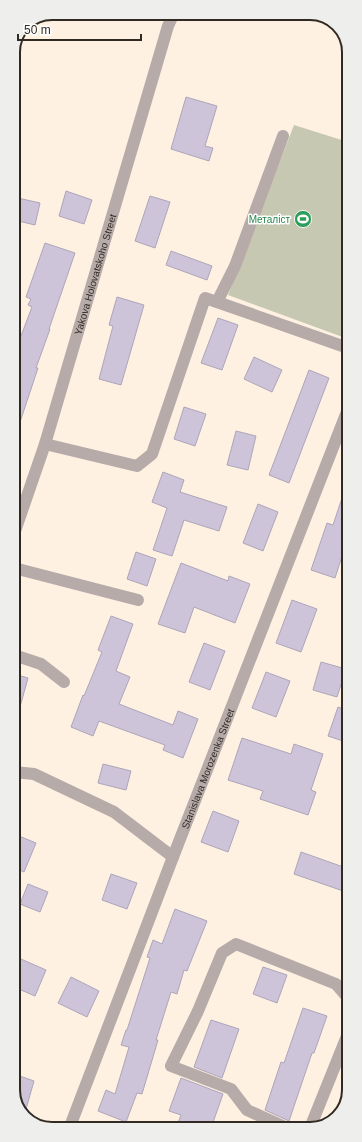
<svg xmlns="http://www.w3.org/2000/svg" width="362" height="1142" viewBox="0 0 362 1142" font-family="Helvetica,sans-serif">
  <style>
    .green { fill: #c7c8b1 }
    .building { fill: #cdc4da; stroke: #ada5ba }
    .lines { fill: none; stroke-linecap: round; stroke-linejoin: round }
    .minor { stroke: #b7abaa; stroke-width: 12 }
    .labels { text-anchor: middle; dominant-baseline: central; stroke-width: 3; stroke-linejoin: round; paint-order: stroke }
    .leisure-label { font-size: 10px; fill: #27864d; stroke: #fff; text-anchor: end }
    .street-label { font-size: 10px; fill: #302a23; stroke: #fff }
    .rim { fill: none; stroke: #302a23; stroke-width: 2 }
  </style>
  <rect width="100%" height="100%" fill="#fef1e1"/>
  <!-- green -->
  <path class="green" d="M 294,125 L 348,142 L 348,339 L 228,295 Z"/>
  <!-- building -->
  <g class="building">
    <path d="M 186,97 L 217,106 L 205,146 L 213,148 L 209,161 L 171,149 Z"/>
    <path d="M 66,191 L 92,200 L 84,224 L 59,216 Z"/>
    <path d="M 150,196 L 170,202 L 155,248 L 135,241 Z"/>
    <path d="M 18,198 L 40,203 L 35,225 L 14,220 Z"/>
    <path d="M 45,243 L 75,253 L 49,329 L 50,329 L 36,368 L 38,368 L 16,434 L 14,434 L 13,357 L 32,307 L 28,305 L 31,299 L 26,297 Z"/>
    <path d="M 171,251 L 212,266 L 207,280 L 166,265 Z"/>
    <path d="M 117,297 L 144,305 L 121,385 L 99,379 L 113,326 L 109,325 Z"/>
    <path d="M 218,318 L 238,325 L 222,370 L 201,363 Z"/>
    <path d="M 254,357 L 282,370 L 272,392 L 244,379 Z"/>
    <path d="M 309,370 L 329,378 L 289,483 L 269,475 Z"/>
    <path d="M 184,407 L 206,414 L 195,446 L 174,439 Z"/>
    <path d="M 236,431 L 256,436 L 248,470 L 227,465 Z"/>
    <path d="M 163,472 L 184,480 L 180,492 L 227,507 L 219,531 L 184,520 L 172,556 L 153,550 L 167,508 L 152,502 Z"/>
    <path d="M 346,486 L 348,487 L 348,555 L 343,553 L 335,578 L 311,570 L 327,523 L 333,525 Z"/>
    <path d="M 258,504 L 278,512 L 263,551 L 243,543 Z"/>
    <path d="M 136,552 L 156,559 L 147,586 L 127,579 Z"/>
    <path d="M 181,563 L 228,581 L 229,576 L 250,584 L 235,623 L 194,607 L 185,633 L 158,624 Z"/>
    <path d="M 292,600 L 317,609 L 301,652 L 276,643 Z"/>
    <path d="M 111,616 L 133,624 L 116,671 L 130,677 L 119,704 L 173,725 L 178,711 L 198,719 L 183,758 L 163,750 L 165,745 L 99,721 L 93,736 L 71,727 L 83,695 L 84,696 L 102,652 L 98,650 Z"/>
    <path d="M 204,643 L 225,651 L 210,690 L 189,682 Z"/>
    <path d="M 321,662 L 346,669 L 337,697 L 313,690 Z"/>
    <path d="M 266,672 L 290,681 L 276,717 L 252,708 Z"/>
    <path d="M 14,674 L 28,678 L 18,714 L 14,713 Z"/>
    <path d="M 338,707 L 349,711 L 349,743 L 328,736 Z"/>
    <path d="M 242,738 L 291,754 L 294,744 L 323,754 L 311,790 L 316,792 L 308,815 L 260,799 L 263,791 L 228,780 Z"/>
    <path d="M 103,764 L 131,771 L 126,790 L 98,783 Z"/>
    <path d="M 213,811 L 239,821 L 228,852 L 201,842 Z"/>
    <path d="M 14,834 L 36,843 L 24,872 L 14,867 Z"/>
    <path d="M 301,852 L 349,869 L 349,893 L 294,874 Z"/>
    <path d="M 111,874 L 137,883 L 127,909 L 102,900 Z"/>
    <path d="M 28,884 L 48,892 L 40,912 L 20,904 Z"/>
    <path d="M 175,909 L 207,921 L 187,971 L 184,970 L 177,994 L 171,992 L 156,1040 L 158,1040 L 142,1094 L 137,1093 L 126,1122 L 98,1111 L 106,1090 L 115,1094 L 129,1047 L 121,1045 L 126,1030 L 127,1030 L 150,958 L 147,957 L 153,940 L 162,944 Z"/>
    <path d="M 14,956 L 46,970 L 35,996 L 14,987 Z"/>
    <path d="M 263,967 L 287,975 L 277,1003 L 253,994 Z"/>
    <path d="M 71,977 L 99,991 L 87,1017 L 58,1003 Z"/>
    <path d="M 303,1008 L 327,1016 L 314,1053 L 312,1053 L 289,1121 L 265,1110 L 281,1062 L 284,1063 Z"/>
    <path d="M 211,1020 L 239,1029 L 222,1078 L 194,1067 Z"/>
    <path d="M 14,1074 L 34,1081 L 24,1116 L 14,1100 Z"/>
    <path d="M 181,1078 L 223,1094 L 211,1128 L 176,1128 L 181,1115 L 169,1111 Z"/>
  </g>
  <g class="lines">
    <!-- minor -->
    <g class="minor">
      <path d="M 283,136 L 235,266 L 217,302 L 348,348"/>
      <path d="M 45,444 L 137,466 L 152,454 L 205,298 L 217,302"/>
      <path id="s1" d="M 14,534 L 45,444 L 168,26 L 174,13"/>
      <path d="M 14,568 L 138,600"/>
      <path d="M 14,655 L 41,664 L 64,682"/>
      <path d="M 14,772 L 34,774 L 114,812 L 173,857"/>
      <path d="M 287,1128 L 247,1110 L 231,1089 L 171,1066 L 198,1011 L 222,953 L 236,944 L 336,984 L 349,999"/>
      <path d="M 310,1128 L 349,1031"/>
      <path id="s2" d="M 69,1129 L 173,857 L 348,409"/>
    </g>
  </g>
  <!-- icons -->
  <defs>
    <symbol id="stadium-disc" viewBox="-11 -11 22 22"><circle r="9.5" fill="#2e9e5b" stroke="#fff"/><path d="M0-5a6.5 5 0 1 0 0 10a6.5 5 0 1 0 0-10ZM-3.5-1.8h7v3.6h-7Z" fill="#fff"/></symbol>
  </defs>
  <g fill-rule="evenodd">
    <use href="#stadium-disc" x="293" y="209" width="20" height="20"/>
  </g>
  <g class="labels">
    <!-- leisure labels -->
    <g class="leisure-label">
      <text x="290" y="219">Металіст</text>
    </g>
    <!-- street labels -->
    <g class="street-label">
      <text stroke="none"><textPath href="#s1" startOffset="272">Yakova Holovatskoho Street</textPath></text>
      <text stroke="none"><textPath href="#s2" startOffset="386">Stanislava Morozenka Street</textPath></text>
    </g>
  </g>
  <!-- crop -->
  <path d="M0 0H362V1142H0ZM52 20H310A32 32 0 0 1 342 52V1090A32 32 0 0 1 310 1122H52A32 32 0 0 1 20 1090V52A32 32 0 0 1 52 20Z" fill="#eeeeed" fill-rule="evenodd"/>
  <path class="rim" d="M52 20H310A32 32 0 0 1 342 52V1090A32 32 0 0 1 310 1122H52A32 32 0 0 1 20 1090V52A32 32 0 0 1 52 20Z"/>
  <!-- scale -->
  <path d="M18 34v6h123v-6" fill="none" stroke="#302a23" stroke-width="2"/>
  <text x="24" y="34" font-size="12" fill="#302a23" stroke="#ffffff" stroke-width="3" paint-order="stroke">50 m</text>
</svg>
